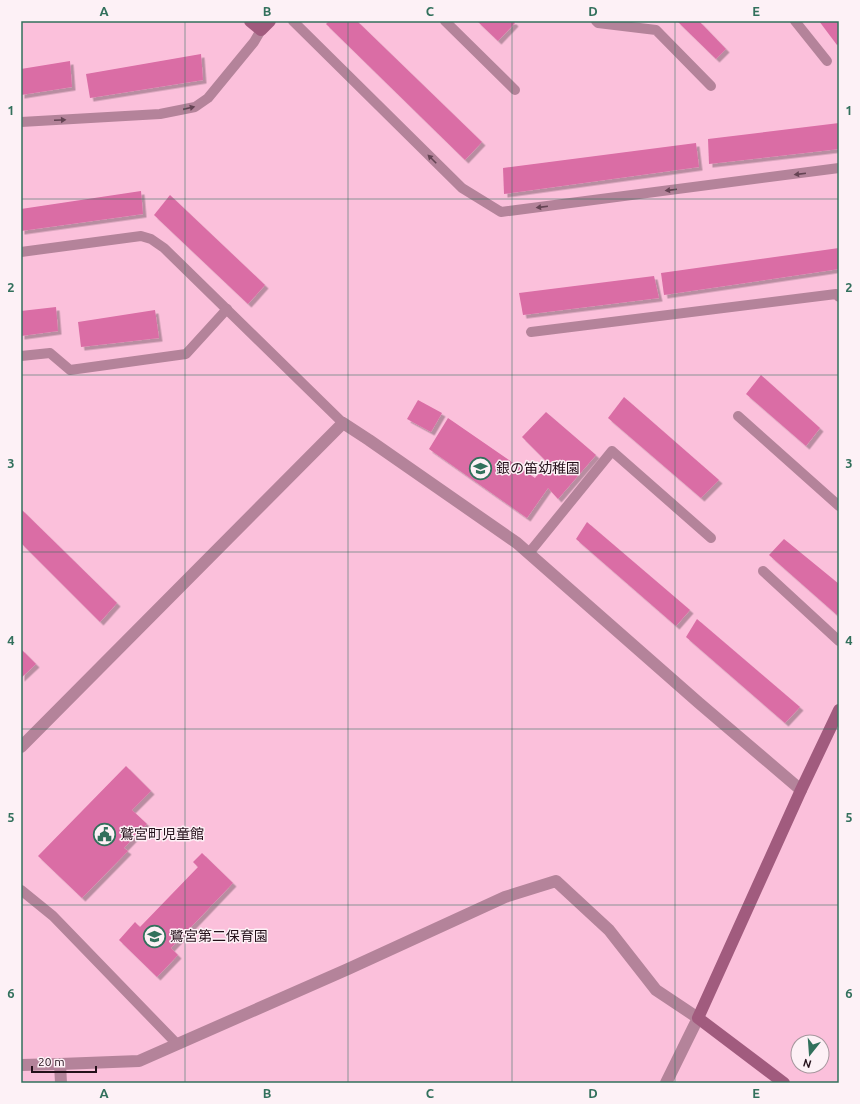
<svg xmlns="http://www.w3.org/2000/svg" width="860" height="1104" viewBox="0 0 860 1104" font-family="Ubuntu,'Noto Sans JP',sans-serif">
  <style>
    .building { fill: #da6da5; filter: url(#shadow) }
    .lines { fill: none; stroke-linecap: round; stroke-linejoin: round }
    .lane { stroke: #b4839a; stroke-width: 10 }
    .street { stroke: #b4839a; stroke-width: 12 }
    .secondary { stroke: #a15b7e; stroke-width: 12 }
    .oneway { fill: #654454 }
    .grid { fill: none; stroke: #32705c; stroke-width: 1; stroke-opacity: 0.55 }
    .labels { text-anchor: middle; dominant-baseline: central; stroke-width: 3; stroke-linejoin: round; paint-order: stroke }
    .poi-label { font-size: 14px; fill: #24101a; stroke: #fdf1f6; text-anchor: start }
    .neatline { fill: none; stroke: #32705c; stroke-width: 1.5 }
    .grid-label { font-size: 13px; text-anchor: middle; font-weight: bold; fill: #32705c }
  </style>
  <defs>
    <filter id="shadow"><feDropShadow dx="3.5" dy="3.5" stdDeviation="0" flood-color="#0004"/></filter>
  </defs>
  <rect width="100%" height="100%" fill="#fbc0db"/>
  <!-- building -->
  <g class="building">
    <path d="M 329,21 L 357,21 L 482,142 L 465,160 L 326,24 Z"/>
    <path d="M 477,21 L 513,21 L 515,23 L 498,41 Z"/>
    <path d="M 677,21 L 699,21 L 726,49 L 716,59 Z"/>
    <path d="M 819,21 L 839,21 L 839,43 L 837,45 Z"/>
    <path d="M 201,54 L 203,80 L 90,98 L 86,74 Z"/>
    <path d="M 70,61 L 72,87 L 21,95 L 21,69 Z"/>
    <path d="M 839,123 L 839,149 L 709,164 L 708,139 Z"/>
    <path d="M 696,143 L 699,167 L 504,194 L 503,168 Z"/>
    <path d="M 141,191 L 143,214 L 21,231 L 21,209 Z"/>
    <path d="M 170,195 L 265,285 L 248,304 L 154,215 Z"/>
    <path d="M 839,248 L 839,269 L 664,295 L 661,273 Z"/>
    <path d="M 654,276 L 659,298 L 523,315 L 519,293 Z"/>
    <path d="M 56,307 L 58,331 L 21,336 L 21,311 Z"/>
    <path d="M 155,310 L 159,338 L 81,347 L 78,322 Z"/>
    <path d="M 761,375 L 820,428 L 806,446 L 746,394 Z"/>
    <path d="M 624,397 L 719,480 L 701,498 L 608,418 Z"/>
    <path d="M 418,400 L 442,413 L 431,432 L 407,419 Z"/>
    <path d="M 546,412 L 596,455 L 558,499 L 548,488 L 527,518 L 429,449 L 448,418 L 535,478 L 547,462 L 522,437 Z"/>
    <path d="M 21,509 L 117,603 L 100,622 L 21,543 Z"/>
    <path d="M 587,522 L 690,610 L 676,626 L 576,539 Z"/>
    <path d="M 784,539 L 839,584 L 839,613 L 837,615 L 769,555 Z"/>
    <path d="M 697,619 L 800,707 L 785,723 L 686,637 Z"/>
    <path d="M 21,649 L 36,664 L 21,678 Z"/>
    <path d="M 126,766 L 151,791 L 132,810 L 147,824 L 124,848 L 128,851 L 82,898 L 38,856 Z"/>
    <path d="M 202,853 L 233,883 L 171,948 L 178,955 L 157,977 L 119,940 L 135,922 L 140,927 L 198,867 L 193,862 Z"/>
  </g>
  <g class="lines">
    <!-- lane -->
    <g class="lane">
      <path d="M 293,21 L 462,188 L 501,212 L 839,168"/>
      <path d="M 445,21 L 515,90"/>
      <path d="M 596,21 L 598,23 L 656,30 L 711,86"/>
      <path d="M 795,21 L 827,61"/>
      <path d="M 21,122 L 160,114 L 195,107 L 208,98 L 254,42 L 261,30"/>
      <path d="M 21,252 L 141,236 L 151,239 L 164,248 L 343,423"/>
      <path d="M 531,332 L 836,294 L 839,297"/>
      <path d="M 21,356 L 50,353 L 70,370 L 186,354 L 227,309"/>
      <path d="M 738,416 L 839,506"/>
      <path d="M 529,553 L 612,451 L 711,538"/>
      <path d="M 763,571 L 839,641"/>
      <path d="M 21,890 L 53,916 L 177,1044"/>
    </g>
    <!-- street -->
    <g class="street">
      <path d="M 21,747 L 343,423 L 369,440 L 517,543 L 699,703 L 801,790"/>
      <path d="M 60,1064 L 61,1083"/>
      <path d="M 21,1065 L 60,1064 L 139,1061 L 348,969 L 505,897 L 556,881 L 609,930 L 656,990 L 698,1018 L 666,1083"/>
    </g>
    <!-- secondary -->
    <g class="secondary">
      <path d="M 250,21 L 261,30 L 270,21"/>
      <path d="M 784,1083 L 698,1018 L 801,790 L 839,710"/>
    </g>
  </g>
  <!-- one-way arrows -->
  <defs><path id="oneway-solid" d="M-6-.8H1V-3.2L6.5 0L1 3.2V.8H-6Z"/></defs>
  <g class="oneway">
    <use href="#oneway-solid" transform="translate(189 108) rotate(-13)"/>
    <use href="#oneway-solid" transform="translate(60 120) rotate(-3)"/>
    <use href="#oneway-solid" transform="translate(432 159) rotate(-135)"/>
    <use href="#oneway-solid" transform="translate(800 174) rotate(173)"/>
    <use href="#oneway-solid" transform="translate(671 190) rotate(173)"/>
    <use href="#oneway-solid" transform="translate(542 207) rotate(173)"/>
  </g>
  <!-- grid -->
  <path class="grid" d="M 185,21 L 185,1083M 348,21 L 348,1083M 512,21 L 512,1083M 675,21 L 675,1083M 21,199 L 839,199M 21,375 L 839,375M 21,552 L 839,552M 21,729 L 839,729M 21,905 L 839,905"/>
  <!-- icons -->
  <defs>
    <symbol id="school-ring" viewBox="-11 -11 22 22"><circle r="9.5" fill="#fdf1f6" stroke="#32705c" stroke-width="1.5"/><path d="M0-5L7-2L0 1L-7-2ZM-4 1L0 2.5L4 1V4Q0 6-4 4Z" fill="#32705c"/></symbol>
    <symbol id="civic-ring" viewBox="-11 -11 22 22"><circle r="9.5" fill="#fdf1f6" stroke="#32705c" stroke-width="1.5"/><path d="M-.6-6.5H3V-4.5H.6V-3L4-1V1h2V6H-6V1h2V-1L-.6-3ZM-1.2 2.5V6h2.4V2.5Z" fill="#32705c"/></symbol>
  </defs>
  <g fill-rule="evenodd">
    <use href="#school-ring" x="468" y="456" width="25" height="25"/>
    <use href="#civic-ring" x="92" y="822" width="25" height="25"/>
    <use href="#school-ring" x="142" y="924" width="25" height="25"/>
  </g>
  <g class="labels">
    <!-- poi labels -->
    <g class="poi-label">
      <text x="496" y="468">銀の笛幼稚園</text>
      <text x="120" y="834">鷲宮町児童館</text>
      <text x="170" y="936">鷺宮第二保育園</text>
    </g>
  </g>
  <!-- border -->
  <rect width="860" height="1104" fill="none" stroke="#fdf1f6" stroke-width="44"/>
  <!-- north arrow -->
  <g transform="translate(810 1054) rotate(197)"><circle r="19" fill="#fdf1f6" stroke="#a6979e"/>
  <path d="M0-3L7 15L0 10L-7 15Z" fill="#32705c"/>
  <text y="-6" font-size="11" font-weight="bold" text-anchor="middle" fill="#24101a">N</text>
  </g>
  <!-- scale -->
  <path d="M32 1066v6h64v-6" fill="none" stroke="#24101a" stroke-width="2"/>
  <text x="38" y="1066" font-size="12" fill="#24101a" stroke="#fdf1f6" stroke-width="3" paint-order="stroke">20 m</text>
  <rect x="22" y="22" width="816" height="1060" class="neatline"/>
  <g class="grid-label">
    <text x="104" y="16">A</text>
    <text x="267" y="16">B</text>
    <text x="430" y="16">C</text>
    <text x="593" y="16">D</text>
    <text x="756" y="16">E</text>
    <text x="11" y="115">1</text>
    <text x="849" y="115">1</text>
    <text x="11" y="292">2</text>
    <text x="849" y="292">2</text>
    <text x="11" y="468">3</text>
    <text x="849" y="468">3</text>
    <text x="11" y="645">4</text>
    <text x="849" y="645">4</text>
    <text x="11" y="822">5</text>
    <text x="849" y="822">5</text>
    <text x="11" y="998">6</text>
    <text x="849" y="998">6</text>
    <text x="104" y="1098">A</text>
    <text x="267" y="1098">B</text>
    <text x="430" y="1098">C</text>
    <text x="593" y="1098">D</text>
    <text x="756" y="1098">E</text>
  </g>
</svg>
